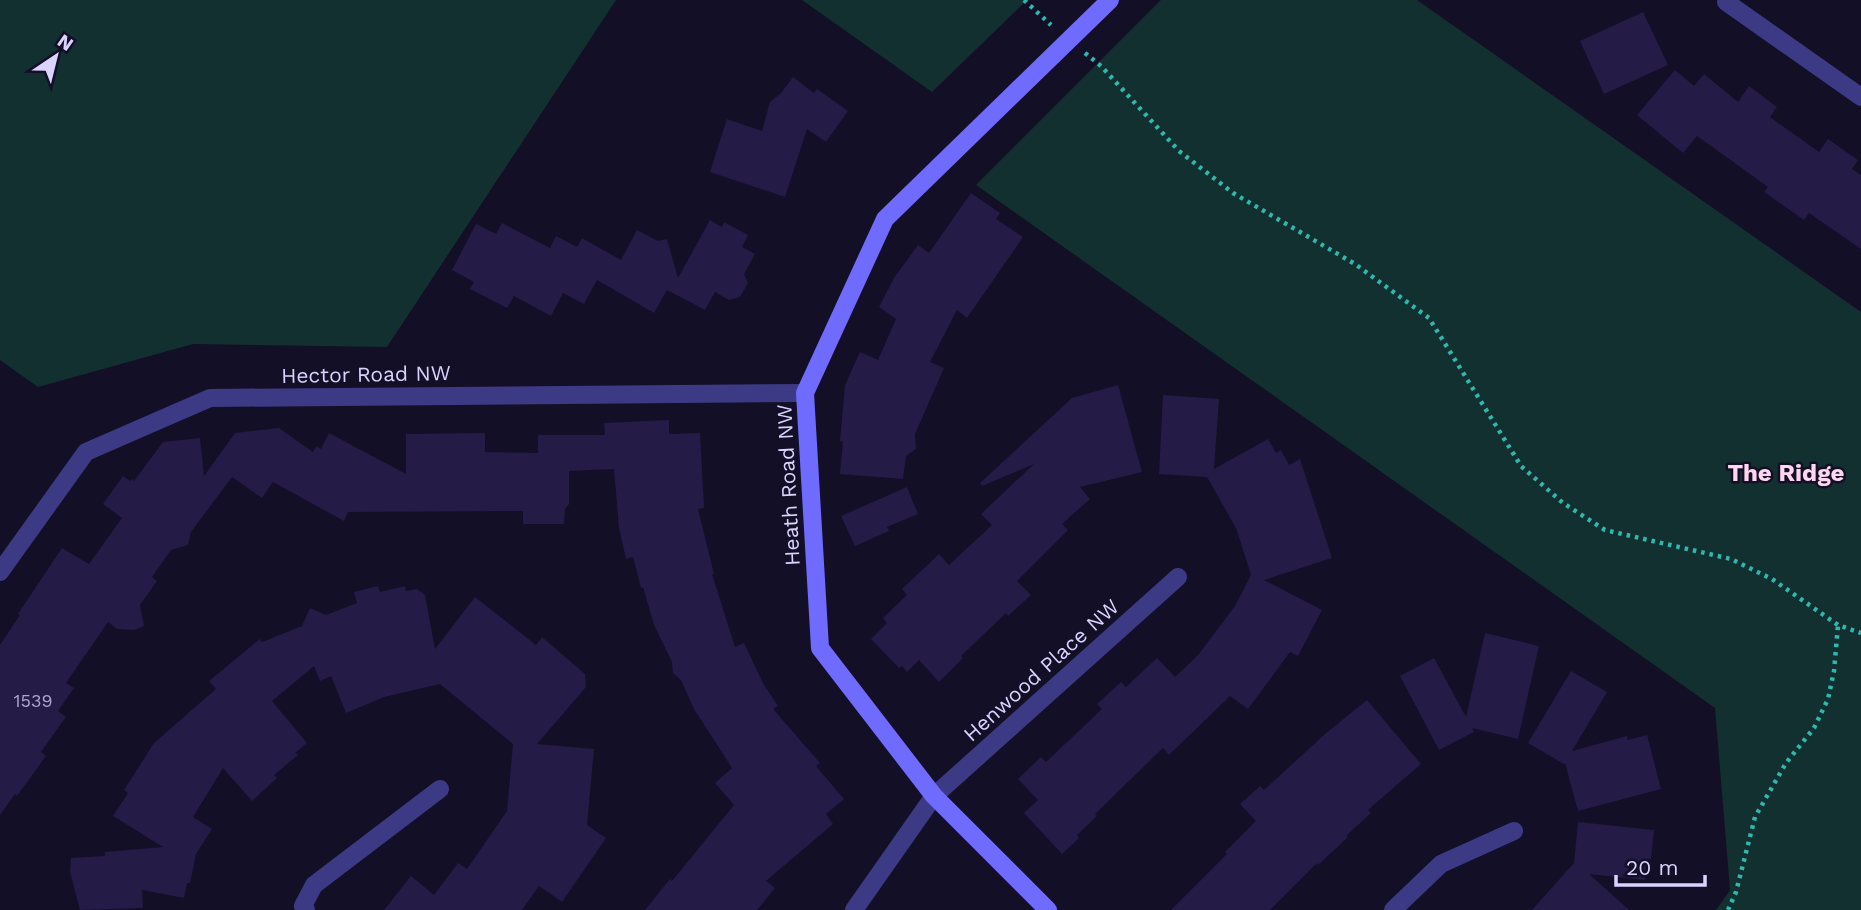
<svg xmlns="http://www.w3.org/2000/svg" width="1861" height="910" viewBox="0 0 1861 910" font-family="'Work Sans',sans-serif">
  <style>
    .green { fill: #12302f }
    .building { fill: #241b47 }
    .lines { fill: none; stroke-linecap: round; stroke-linejoin: round }
    .path { stroke: #2fb8b0; stroke-width: 4.5; stroke-dasharray: 3.5 5; stroke-linecap: butt }
    .street { stroke: #3d3a85; stroke-width: 18 }
    .secondary { stroke: #6f6bff; stroke-width: 18 }
    .labels { text-anchor: middle; dominant-baseline: central; stroke-width: 5; stroke-linejoin: round; paint-order: stroke }
    .number-label { font-size: 18px; fill: #aca6d1 }
    .street-label { font-size: 21px; fill: #d9d4ff; stroke: #130f26 }
    .quarter-label { font-size: 24px; font-weight: bold; fill: #ffd6f0; stroke: #130f26 }
  </style>
  <rect width="100%" height="100%" fill="#130f26"/>
  <!-- green -->
  <g class="green">
    <path d="M 0,0 L 616,0 L 387,347 L 193,344 L 38,387 L 0,360 Z"/>
    <path d="M 802,0 L 1027,0 L 932,92 Z"/>
    <path d="M 1161,0 L 1417,0 L 1861,312 L 1861,910 L 1716,910 L 1730,890 L 1715,708 L 976,185 Z"/>
  </g>
  <!-- building -->
  <g class="building">
    <path d="M 1643,12 L 1668,65 L 1604,94 L 1580,41 Z"/>
    <path d="M 1675,70 L 1694,86 L 1704,74 L 1738,102 L 1749,86 L 1777,107 L 1770,117 L 1819,152 L 1828,139 L 1858,160 L 1852,169 L 1861,175 L 1861,249 L 1809,213 L 1804,220 L 1764,192 L 1768,187 L 1697,136 L 1683,153 L 1637,115 Z"/>
    <path d="M 793,77 L 814,93 L 817,89 L 848,111 L 826,142 L 807,129 L 785,197 L 710,172 L 727,119 L 762,131 L 770,102 L 781,93 Z"/>
    <path d="M 971,193 L 1000,213 L 996,219 L 1023,237 L 967,318 L 957,310 L 930,362 L 944,368 L 915,434 L 916,449 L 906,456 L 903,479 L 840,474 L 843,442 L 840,441 L 845,385 L 860,352 L 878,360 L 896,319 L 879,307 L 894,278 L 918,245 L 929,253 Z"/>
    <path d="M 710,220 L 722,227 L 724,222 L 748,235 L 742,247 L 755,254 L 744,274 L 748,283 L 740,297 L 729,300 L 715,292 L 705,310 L 667,290 L 654,313 L 597,280 L 584,304 L 563,293 L 551,316 L 514,296 L 507,308 L 470,289 L 474,282 L 452,270 L 476,224 L 496,234 L 502,223 L 550,248 L 556,236 L 577,247 L 582,238 L 621,260 L 637,230 L 658,241 L 667,239 L 678,278 Z"/>
    <path d="M 1118,385 L 1142,472 L 1080,487 L 1090,499 L 1062,524 L 1068,530 L 1017,581 L 1031,595 L 1008,616 L 1006,613 L 961,656 L 963,658 L 939,682 L 919,660 L 907,672 L 902,666 L 899,668 L 871,639 L 887,623 L 883,618 L 907,595 L 902,589 L 939,554 L 949,565 L 992,525 L 981,514 L 1034,464 L 982,486 L 980,483 L 1072,398 Z"/>
    <path d="M 1163,395 L 1219,399 L 1214,469 L 1268,439 L 1276,453 L 1281,450 L 1289,465 L 1300,459 L 1332,558 L 1264,580 L 1322,610 L 1298,656 L 1290,652 L 1248,709 L 1230,696 L 1169,755 L 1163,748 L 1095,814 L 1097,816 L 1077,835 L 1079,838 L 1062,854 L 1024,813 L 1038,800 L 1018,779 L 1041,757 L 1046,762 L 1102,709 L 1097,704 L 1121,682 L 1126,687 L 1157,658 L 1175,677 L 1198,655 L 1235,606 L 1251,575 L 1236,528 L 1207,477 L 1159,474 Z"/>
    <path d="M 669,420 L 669,434 L 700,433 L 704,508 L 698,509 L 714,574 L 712,574 L 735,647 L 744,643 L 763,683 L 778,706 L 773,709 L 820,763 L 816,766 L 844,799 L 826,814 L 833,824 L 766,881 L 775,888 L 757,910 L 645,910 L 670,879 L 672,881 L 734,805 L 715,783 L 732,768 L 694,709 L 681,680 L 673,673 L 672,662 L 654,625 L 643,587 L 641,588 L 633,557 L 626,559 L 619,528 L 614,469 L 569,471 L 569,504 L 565,509 L 564,524 L 523,524 L 523,511 L 348,512 L 344,521 L 273,482 L 262,498 L 232,477 L 191,532 L 188,545 L 171,550 L 152,577 L 157,581 L 140,605 L 144,626 L 134,630 L 117,629 L 108,622 L 66,683 L 74,688 L 58,711 L 66,717 L 41,752 L 46,756 L 17,796 L 15,794 L 0,815 L 0,645 L 20,615 L 18,614 L 62,548 L 89,564 L 122,518 L 103,504 L 123,476 L 130,481 L 132,479 L 134,481 L 163,442 L 200,438 L 204,476 L 235,433 L 279,428 L 313,452 L 316,446 L 321,449 L 329,433 L 406,474 L 406,434 L 485,433 L 485,452 L 538,453 L 538,435 L 605,435 L 604,423 Z"/>
    <path d="M 907,487 L 918,514 L 887,527 L 889,531 L 855,546 L 841,516 Z"/>
    <path d="M 378,586 L 380,592 L 405,586 L 406,591 L 417,589 L 425,595 L 435,649 L 475,597 L 536,645 L 542,637 L 585,674 L 586,687 L 537,744 L 594,749 L 587,825 L 606,838 L 562,902 L 539,886 L 522,910 L 384,910 L 411,876 L 434,895 L 458,863 L 467,869 L 507,811 L 513,744 L 440,684 L 384,697 L 346,713 L 331,676 L 320,681 L 314,666 L 272,701 L 307,743 L 295,753 L 298,755 L 274,775 L 277,778 L 252,801 L 223,768 L 193,817 L 212,829 L 196,854 L 190,883 L 187,883 L 184,898 L 142,890 L 143,908 L 80,910 L 70,872 L 71,858 L 105,856 L 105,852 L 163,847 L 113,816 L 128,793 L 124,790 L 154,743 L 216,689 L 209,681 L 260,639 L 262,642 L 302,626 L 310,608 L 326,615 L 357,603 L 354,592 Z"/>
    <path d="M 1485,633 L 1539,646 L 1518,739 L 1472,728 L 1474,732 L 1439,750 L 1400,676 L 1434,658 L 1466,717 Z"/>
    <path d="M 1571,671 L 1607,692 L 1572,751 L 1627,736 L 1628,740 L 1647,735 L 1661,789 L 1578,811 L 1565,763 L 1564,764 L 1528,743 Z"/>
    <path d="M 1367,700 L 1421,764 L 1368,810 L 1371,813 L 1346,836 L 1348,837 L 1318,865 L 1317,863 L 1270,910 L 1171,910 L 1227,854 L 1225,852 L 1256,821 L 1240,804 L 1260,786 L 1264,790 L 1325,734 Z"/>
    <path d="M 1578,822 L 1654,830 L 1651,859 L 1648,859 L 1645,880 L 1589,874 L 1629,910 L 1532,910 L 1574,863 Z"/>
  </g>
  <g class="lines">
    <!-- path -->
    <g class="path">
      <path d="M 1024,0 L 1051,25"/>
      <path d="M 1085,53 L 1101,66 L 1179,151 L 1233,193 L 1355,264 L 1429,318 L 1521,466 L 1563,503 L 1605,530 L 1731,559 L 1772,579 L 1838,625 L 1861,633"/>
      <path d="M 1728,910 L 1736,892 L 1755,817 L 1786,763 L 1814,728 L 1828,699 L 1834,671 L 1838,625"/>
    </g>
    <!-- street -->
    <g class="street">
      <path d="M 1728,0 L 1726,2 L 1861,97"/>
      <path d="M 0,572 L 86,452 L 210,398 L 805,393"/>
      <path d="M 306,910 L 303,906 L 314,885 L 440,789"/>
      <path d="M 854,910 L 934,796 L 1178,577"/>
      <path d="M 1393,910 L 1441,864 L 1514,831"/>
    </g>
    <!-- secondary -->
    <path class="secondary" d="M 1048,910 L 934,796 L 820,648 L 805,393 L 885,219 L 1110,0"/>
  </g>
  <g class="labels">
    <!-- number labels -->
    <g class="number-label">
      <text x="33" y="700">1539</text>
    </g>
    <!-- street labels -->
    <g class="street-label">
      <text transform="translate(366 374) rotate(-1)">Hector Road NW</text>
      <text transform="translate(788 485) rotate(-93)">Heath Road NW</text>
      <text transform="translate(1041 670) rotate(-42)">Henwood Place NW</text>
    </g>
    <!-- quarter labels -->
    <g class="quarter-label">
      <text x="1786" y="473">The Ridge</text>
    </g>
  </g>
  <!-- north arrow -->
  <g transform="translate(56 56) rotate(35)" stroke="#130f26" stroke-width="5" paint-order="stroke">
  <path d="M0-5L12 26L0 18L-12 26Z" fill="#d9d4ff"/>
  <text y="-10" font-size="19" font-weight="bold" text-anchor="middle" fill="#d9d4ff">N</text>
  </g>
  <!-- scale -->
  <path d="M1616 875v10h89v-10" fill="none" stroke="#d9d4ff" stroke-width="3.5"/>
  <text x="1626" y="875" font-size="21" fill="#d9d4ff" stroke="#130f26" stroke-width="5" paint-order="stroke">20 m</text>
</svg>
